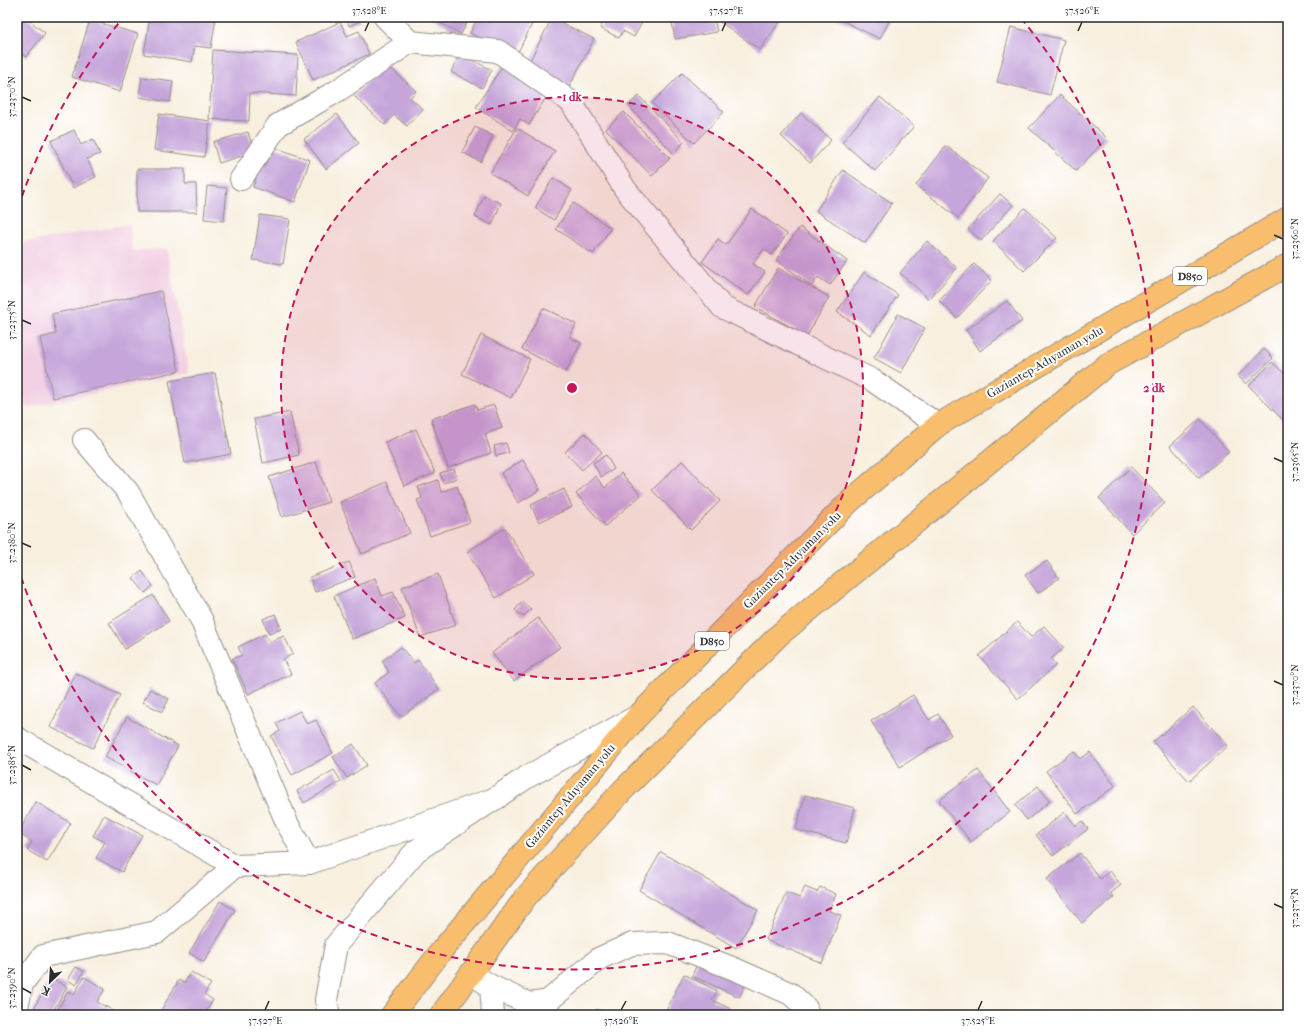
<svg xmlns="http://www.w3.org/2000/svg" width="1305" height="1032" viewBox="0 0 1305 1032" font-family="'IM FELL French Canon',serif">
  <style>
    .built { fill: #f2cfe2 }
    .building { fill: #c5a5da }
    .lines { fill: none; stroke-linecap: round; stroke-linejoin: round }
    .street-casing { stroke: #928d85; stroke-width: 24 }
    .highway-casing { stroke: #928d85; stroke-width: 24 }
    .street { stroke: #fff; stroke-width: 22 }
    .highway { stroke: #f9be6d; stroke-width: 22 }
    .ticks { fill: none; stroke: #2b2b2b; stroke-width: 1.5 }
    .ring { fill: none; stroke: #c2185b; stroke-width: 2; stroke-dasharray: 7 5 }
    .labels { text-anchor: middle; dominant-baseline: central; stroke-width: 4; stroke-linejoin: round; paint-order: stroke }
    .shield { fill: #fff; stroke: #6b6b6b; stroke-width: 1 }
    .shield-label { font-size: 11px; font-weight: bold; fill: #2b2b2b }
    .street-label { font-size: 12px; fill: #2b2b2b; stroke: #fff }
    .centre { fill: #c2185b; stroke: #fff; stroke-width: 2 }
    .ring-label { font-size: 12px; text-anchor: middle; font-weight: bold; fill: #c2185b; stroke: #fff; stroke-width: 4; stroke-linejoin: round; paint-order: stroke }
    .neatline { fill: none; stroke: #2b2b2b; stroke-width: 1.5 }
    .ticks-label { font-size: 10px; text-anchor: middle; fill: #2b2b2b }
  </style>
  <rect width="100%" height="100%" fill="#fff"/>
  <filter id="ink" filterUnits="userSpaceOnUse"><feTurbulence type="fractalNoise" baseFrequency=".025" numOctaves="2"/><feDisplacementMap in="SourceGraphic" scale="8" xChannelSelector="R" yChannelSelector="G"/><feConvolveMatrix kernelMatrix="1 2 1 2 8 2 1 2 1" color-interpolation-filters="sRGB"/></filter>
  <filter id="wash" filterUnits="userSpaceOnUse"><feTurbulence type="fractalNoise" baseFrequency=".012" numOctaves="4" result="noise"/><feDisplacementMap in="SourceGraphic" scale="16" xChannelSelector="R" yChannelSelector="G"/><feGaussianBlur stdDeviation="0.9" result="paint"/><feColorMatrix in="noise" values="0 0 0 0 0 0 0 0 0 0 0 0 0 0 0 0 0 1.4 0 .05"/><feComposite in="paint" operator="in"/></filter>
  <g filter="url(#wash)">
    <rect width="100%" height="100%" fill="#f8efdf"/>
    <!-- built -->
    <path class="built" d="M 130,224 L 132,251 L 167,249 L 189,373 L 26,408 L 17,375 L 17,244 Z"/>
    <g id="blocks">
      <!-- building -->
      <g class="building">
        <path d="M 22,17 L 25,17 L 45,33 L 26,57 L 17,50 L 17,24 Z"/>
        <path d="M 150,17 L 207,17 L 216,18 L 211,48 L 195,46 L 192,62 L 144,54 Z"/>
        <path d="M 346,17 L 358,17 L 360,21 L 349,26 Z"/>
        <path d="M 429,17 L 470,17 L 461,34 Z"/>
        <path d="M 478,17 L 527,17 L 534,20 L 516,56 L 470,33 Z"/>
        <path d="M 606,17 L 645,17 L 634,37 L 623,31 L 619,38 L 600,28 Z"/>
        <path d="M 671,17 L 714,17 L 717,32 L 675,39 Z"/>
        <path d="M 721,17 L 783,17 L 760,50 L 719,21 Z"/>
        <path d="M 835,17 L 891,17 L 880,39 Z"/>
        <path d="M 552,18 L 594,39 L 568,89 L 526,68 Z"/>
        <path d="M 90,20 L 138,34 L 120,92 L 72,77 Z"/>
        <path d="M 340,22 L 347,36 L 359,31 L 369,54 L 313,80 L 296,42 Z"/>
        <path d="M 1011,27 L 1064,40 L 1050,95 L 997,82 Z"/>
        <path d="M 213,50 L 298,55 L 296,96 L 250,93 L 249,121 L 209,119 Z"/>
        <path d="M 460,54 L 492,70 L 482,88 L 451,72 Z"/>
        <path d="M 505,62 L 550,91 L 529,125 L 520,119 L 513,131 L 476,107 Z"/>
        <path d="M 385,63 L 416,91 L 410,98 L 423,109 L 407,126 L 394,115 L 385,125 L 354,96 Z"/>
        <path d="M 682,73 L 724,112 L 694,143 L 652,103 Z"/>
        <path d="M 142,77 L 173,81 L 170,102 L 139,97 Z"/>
        <path d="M 1060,95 L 1107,138 L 1076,171 L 1029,128 Z"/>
        <path d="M 639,96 L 684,142 L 673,153 L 628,105 Z"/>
        <path d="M 880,97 L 914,126 L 875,171 L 842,142 Z"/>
        <path d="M 624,112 L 670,158 L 652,176 L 606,129 Z"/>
        <path d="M 801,113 L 831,140 L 810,163 L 781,136 Z"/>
        <path d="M 159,114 L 210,121 L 204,157 L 154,150 Z"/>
        <path d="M 337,114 L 359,143 L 326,169 L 304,139 Z"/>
        <path d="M 475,127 L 493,136 L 481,162 L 462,152 Z"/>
        <path d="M 517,128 L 555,151 L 528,196 L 490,173 Z"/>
        <path d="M 74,130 L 81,145 L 93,139 L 100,154 L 87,159 L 96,177 L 73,188 L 51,141 Z"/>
        <path d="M 248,132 L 254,152 L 219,163 L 213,142 Z"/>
        <path d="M 268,145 L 310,160 L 295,202 L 253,187 Z"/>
        <path d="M 946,146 L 988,178 L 958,218 L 916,185 Z"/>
        <path d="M 137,169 L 185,169 L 185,184 L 196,184 L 197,212 L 137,212 Z"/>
        <path d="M 843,170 L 892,203 L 865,243 L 816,211 Z"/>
        <path d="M 553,178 L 572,190 L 554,220 L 535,208 Z"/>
        <path d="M 207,186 L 227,188 L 224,221 L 204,219 Z"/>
        <path d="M 1000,194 L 1013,205 L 981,241 L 968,229 Z"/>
        <path d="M 484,196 L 501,203 L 492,225 L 475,217 Z"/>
        <path d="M 573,203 L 611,228 L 593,254 L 556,229 Z"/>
        <path d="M 1025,208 L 1057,238 L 1024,271 L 993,241 Z"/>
        <path d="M 752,209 L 787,234 L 772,255 L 764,249 L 753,264 L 765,272 L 748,295 L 702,262 L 718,239 L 726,245 Z"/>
        <path d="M 260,215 L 290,219 L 283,264 L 253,260 Z"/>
        <path d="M 800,227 L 847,261 L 830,285 L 818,277 L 812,286 L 776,260 Z"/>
        <path d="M 927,241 L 957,268 L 929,299 L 900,273 Z"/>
        <path d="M 974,264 L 992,280 L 957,318 L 939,301 Z"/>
        <path d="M 778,268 L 829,297 L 807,336 L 755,307 Z"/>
        <path d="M 864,272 L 898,295 L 871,335 L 837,312 Z"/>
        <path d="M 161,291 L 179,371 L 53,398 L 40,338 L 56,334 L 52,314 Z"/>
        <path d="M 1007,301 L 1022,321 L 980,351 L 966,330 Z"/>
        <path d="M 543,308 L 576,324 L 570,337 L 581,343 L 566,372 L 522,349 Z"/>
        <path d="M 898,314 L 925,328 L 901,373 L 874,358 Z"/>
        <path d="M 481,335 L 530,359 L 511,398 L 462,374 Z"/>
        <path d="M 1264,349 L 1273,358 L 1246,384 L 1238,376 Z"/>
        <path d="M 1272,362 L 1288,377 L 1288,417 L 1284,421 L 1249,386 Z"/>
        <path d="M 215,373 L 231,454 L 185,463 L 169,381 Z"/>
        <path d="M 475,404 L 477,410 L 494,405 L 502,428 L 485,434 L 491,453 L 448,468 L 431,419 Z"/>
        <path d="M 290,412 L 299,455 L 263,463 L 254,419 Z"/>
        <path d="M 1200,419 L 1229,452 L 1199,478 L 1170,446 Z"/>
        <path d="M 416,429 L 435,473 L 404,486 L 385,442 Z"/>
        <path d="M 585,433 L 602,452 L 582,470 L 565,452 Z"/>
        <path d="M 506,443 L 509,453 L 496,456 L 494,446 Z"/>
        <path d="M 606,455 L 614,469 L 601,477 L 593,463 Z"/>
        <path d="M 523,460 L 540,490 L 518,503 L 501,473 Z"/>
        <path d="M 682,461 L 720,501 L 691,530 L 652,490 Z"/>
        <path d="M 316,462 L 329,502 L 282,517 L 269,477 Z"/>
        <path d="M 1131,467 L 1165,503 L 1132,534 L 1099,498 Z"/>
        <path d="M 454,469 L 457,478 L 443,483 L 440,473 Z"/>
        <path d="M 621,473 L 641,495 L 605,526 L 576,494 L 595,476 L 605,488 Z"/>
        <path d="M 438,480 L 441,492 L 457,486 L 470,522 L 430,536 L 417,500 L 422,498 L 418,487 Z"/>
        <path d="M 387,482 L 410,533 L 362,554 L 340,502 Z"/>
        <path d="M 564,489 L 572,507 L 539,522 L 531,505 Z"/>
        <path d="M 505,528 L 534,574 L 496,598 L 467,552 Z"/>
        <path d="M 1047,561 L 1059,578 L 1038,593 L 1025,575 Z"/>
        <path d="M 349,562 L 355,577 L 315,592 L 310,577 Z"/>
        <path d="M 142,571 L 153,586 L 145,593 L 133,578 Z"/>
        <path d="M 438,574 L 456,625 L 420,637 L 402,587 Z"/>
        <path d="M 375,578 L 382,596 L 393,592 L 405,618 L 352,639 L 334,596 Z"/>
        <path d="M 153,595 L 169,621 L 125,649 L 109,623 Z"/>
        <path d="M 522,602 L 531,609 L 523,617 L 515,610 Z"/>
        <path d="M 275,614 L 281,629 L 269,634 L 263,619 Z"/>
        <path d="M 538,618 L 560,647 L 514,681 L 492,653 Z"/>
        <path d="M 1017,622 L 1031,637 L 1044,626 L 1064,648 L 1051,659 L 1056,665 L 1018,699 L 979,656 Z"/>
        <path d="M 265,634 L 269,642 L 284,636 L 293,654 L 283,659 L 291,674 L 248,694 L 232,659 L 242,655 L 238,647 Z"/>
        <path d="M 401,647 L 414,663 L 418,660 L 439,689 L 401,717 L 375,683 L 389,672 L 382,661 Z"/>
        <path d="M 76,673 L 120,695 L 93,748 L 50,727 Z"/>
        <path d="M 150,689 L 169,699 L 162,712 L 143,702 Z"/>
        <path d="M 913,695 L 929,720 L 938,714 L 951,735 L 900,767 L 871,721 Z"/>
        <path d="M 1193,707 L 1228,746 L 1189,781 L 1153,742 Z"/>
        <path d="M 300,711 L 307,724 L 316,720 L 333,753 L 292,775 L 271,736 L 280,731 L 276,723 Z"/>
        <path d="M 127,717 L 178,746 L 156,785 L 105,757 Z"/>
        <path d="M 353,744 L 367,765 L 347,778 L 333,757 Z"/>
        <path d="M 1074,751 L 1080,759 L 1090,752 L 1115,786 L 1077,814 L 1046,771 Z"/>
        <path d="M 334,770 L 341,781 L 304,803 L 297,791 Z"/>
        <path d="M 978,770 L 1010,812 L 971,842 L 939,801 Z"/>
        <path d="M 1038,786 L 1050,801 L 1027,820 L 1015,805 Z"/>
        <path d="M 805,795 L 855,808 L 846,843 L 796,830 Z"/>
        <path d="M 36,802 L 71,823 L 47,862 L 27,850 L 32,842 L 18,833 Z"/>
        <path d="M 1065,812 L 1076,826 L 1082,821 L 1088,829 L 1053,856 L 1036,835 Z"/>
        <path d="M 104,815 L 142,835 L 122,872 L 96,858 L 105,842 L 93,836 Z"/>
        <path d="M 661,852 L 758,910 L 736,948 L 639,890 Z"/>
        <path d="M 1080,853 L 1100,879 L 1110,871 L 1121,885 L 1111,893 L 1114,897 L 1082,923 L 1047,879 Z"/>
        <path d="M 805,887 L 817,892 L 820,887 L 836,894 L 829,911 L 841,915 L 822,963 L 766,940 L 786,893 L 800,898 Z"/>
        <path d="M 220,901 L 235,910 L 204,962 L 189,953 Z"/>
        <path d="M 699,959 L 747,981 L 739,997 L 692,976 Z"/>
        <path d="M 76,967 L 84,971 L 76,985 L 68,980 Z"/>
        <path d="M 191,972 L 211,984 L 204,994 L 213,1000 L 204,1015 L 158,1015 L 179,980 L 184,983 Z"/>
        <path d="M 684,974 L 717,991 L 712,1000 L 731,1009 L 728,1015 L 664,1015 Z"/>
        <path d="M 84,977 L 105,989 L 97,1002 L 114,1011 L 112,1015 L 54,1015 L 68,991 L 74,994 Z"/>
        <path d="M 51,978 L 67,987 L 51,1015 L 30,1015 Z"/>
        <path d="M 597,1009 L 610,1015 L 594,1015 Z"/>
      </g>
    </g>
  </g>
  <g filter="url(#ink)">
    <use href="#blocks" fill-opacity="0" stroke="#928d85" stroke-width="1"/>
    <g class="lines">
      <defs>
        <g id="street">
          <path d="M 385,17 L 410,42 L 498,51 L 571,102 L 625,189 L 722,307 L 872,380 L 938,425"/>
          <path d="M 241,179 L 278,125 L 337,91 L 410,42"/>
          <path d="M 84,440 L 128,492 L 201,619 L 287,823 L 309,863"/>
          <path d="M 17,738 L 235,866 L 309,863 L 497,798"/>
          <path d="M 471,974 L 491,986 L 529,1004 L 548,1001 L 600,958 L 632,944 L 668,943 L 737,970 L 791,994 L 806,1008 L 808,1015"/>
          <path d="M 491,986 L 493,1015"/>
          <path d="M 17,1008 L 22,984 L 43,956 L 157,932 L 235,866"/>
          <path d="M 329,1015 L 326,1000 L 336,945 L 416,851 L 527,777 L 638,716"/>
        </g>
        <g id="highway">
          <path d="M 392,1015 L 442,950 L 638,716 L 847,504 L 938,425 L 1288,218"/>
          <path d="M 441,1015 L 525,898 L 622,791 L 779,635 L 1108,364 L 1288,265"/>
        </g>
      </defs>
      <!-- street casing -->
      <use href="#street" class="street-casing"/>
      <!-- highway casing -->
      <use href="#highway" class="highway-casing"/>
      <!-- street -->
      <use href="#street" class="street"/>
      <!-- highway -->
      <use href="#highway" class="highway"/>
    </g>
  </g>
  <!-- ticks -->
  <path class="ticks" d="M 365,31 L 369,22M 722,31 L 726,22M 1078,31 L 1082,22M 22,97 L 31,101M 1274,235 L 1283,239M 22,320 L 31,324M 1274,458 L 1283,462M 22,543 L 31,547M 1274,681 L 1283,685M 22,765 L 31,770M 1274,904 L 1283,908M 22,988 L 31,993M 265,1010 L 269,1001M 621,1010 L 626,1001M 978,1010 L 982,1001"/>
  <!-- distance rings -->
  <circle cx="572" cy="388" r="291" fill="#c2185b" fill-opacity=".12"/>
  <g class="ring">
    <circle cx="572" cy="388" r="291"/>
    <path d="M18 208A582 582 0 0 1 123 18M1021 18A582 582 0 1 1 18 568"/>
  </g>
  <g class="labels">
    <!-- shield labels -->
    <g class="shield">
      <rect x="1173" y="267" width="34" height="18" rx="3"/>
      <rect x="695" y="632" width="34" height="18" rx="3"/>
    </g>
    <g class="shield-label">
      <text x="1190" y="276">D850</text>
      <text x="712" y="641">D850</text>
    </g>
    <!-- street labels -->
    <g class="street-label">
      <text transform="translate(1045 362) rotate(-30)">Gaziantep-Adıyaman yolu</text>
      <text transform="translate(792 560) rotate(-45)">Gaziantep-Adıyaman yolu</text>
      <text transform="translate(570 796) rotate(-50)">Gaziantep-Adıyaman yolu</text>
    </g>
  </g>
  <circle cx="572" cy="388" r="6" class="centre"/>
  <g class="ring-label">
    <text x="572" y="101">1 dk</text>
    <text x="1154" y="392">2 dk</text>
  </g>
  <!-- margin -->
  <rect width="1305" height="1032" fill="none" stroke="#fff" stroke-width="44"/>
  <!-- north arrow -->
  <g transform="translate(50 982) rotate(205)" stroke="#ffffff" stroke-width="3" paint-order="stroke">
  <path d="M0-3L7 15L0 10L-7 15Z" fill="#2b2b2b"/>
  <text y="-6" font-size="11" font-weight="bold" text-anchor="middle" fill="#2b2b2b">K</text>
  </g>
  <rect x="22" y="22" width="1261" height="988" class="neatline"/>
  <g class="ticks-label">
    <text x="369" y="14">37.528°E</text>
    <text x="726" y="14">37.527°E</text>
    <text x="1082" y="14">37.526°E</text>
    <text transform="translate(11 97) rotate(-90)" y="4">37.2370°N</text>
    <text transform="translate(1294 239) rotate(-90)" y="4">37.2360°N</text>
    <text transform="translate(11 320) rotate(-90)" y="4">37.2375°N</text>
    <text transform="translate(1294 462) rotate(-90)" y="4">37.2365°N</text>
    <text transform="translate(11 543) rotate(-90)" y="4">37.2380°N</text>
    <text transform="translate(1294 685) rotate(-90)" y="4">37.2370°N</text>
    <text transform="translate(11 765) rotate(-90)" y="4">37.2385°N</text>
    <text transform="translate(1294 908) rotate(-90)" y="4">37.2375°N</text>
    <text transform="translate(11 988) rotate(-90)" y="4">37.2390°N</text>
    <text x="265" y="1024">37.527°E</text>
    <text x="621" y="1024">37.526°E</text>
    <text x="978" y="1024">37.525°E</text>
  </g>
</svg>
